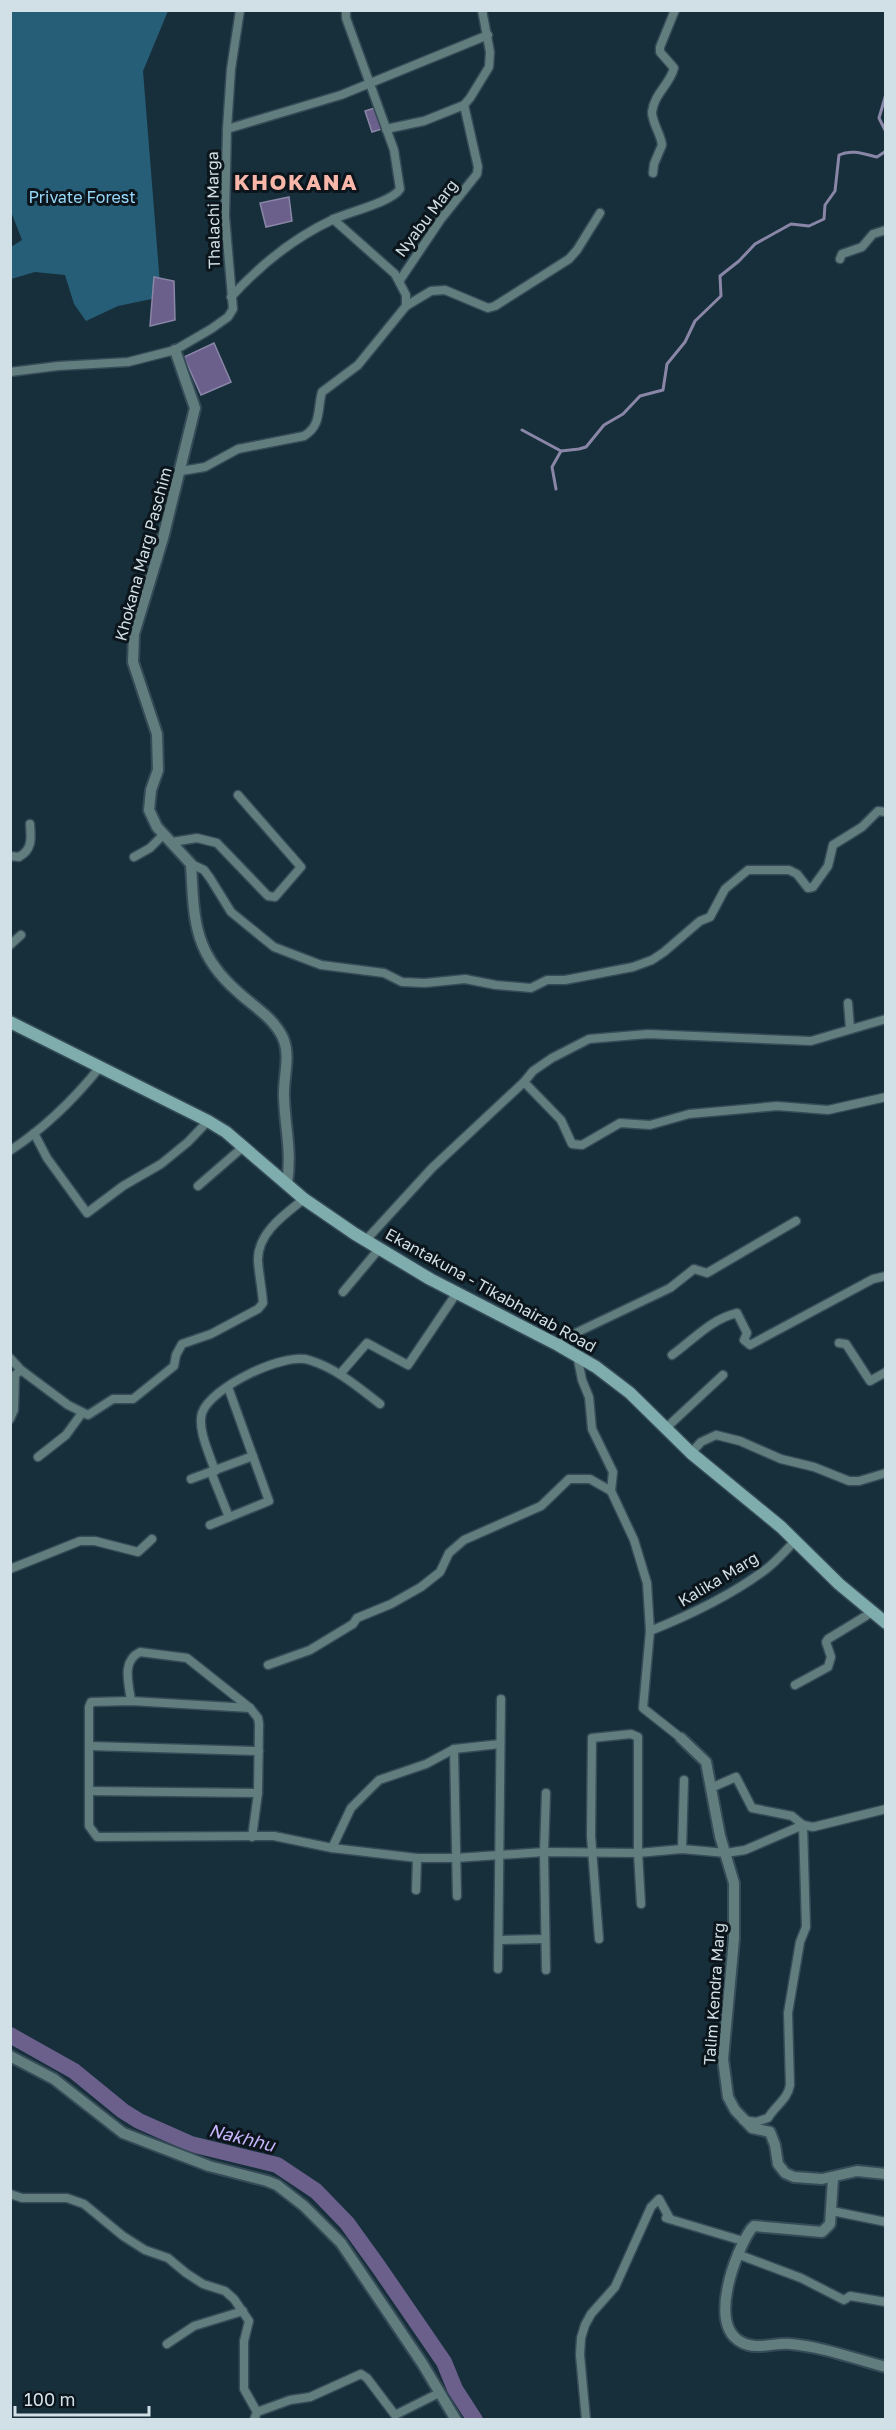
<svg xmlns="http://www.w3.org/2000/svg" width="896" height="2430" viewBox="0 0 896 2430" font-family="'Golos Text',sans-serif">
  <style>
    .forest { fill: #275e77 }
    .water { fill: #6b608c; stroke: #8a86a7; stroke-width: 1.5 }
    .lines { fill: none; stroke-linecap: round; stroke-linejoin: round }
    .stream { stroke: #8a86a7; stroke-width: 3 }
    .river { stroke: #6b608c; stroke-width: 16 }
    .minor-casing { stroke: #354b57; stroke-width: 11 }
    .tertiary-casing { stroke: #354b57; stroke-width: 14 }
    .secondary-casing { stroke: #354b57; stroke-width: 15 }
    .minor { stroke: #627d7e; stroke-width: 8 }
    .tertiary { stroke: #627d7e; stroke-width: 10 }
    .secondary { stroke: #7facad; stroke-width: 12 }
    .labels { text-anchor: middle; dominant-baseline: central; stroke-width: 6; stroke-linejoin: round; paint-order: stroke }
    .park-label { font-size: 16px; fill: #98d9fa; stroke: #0b151b }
    .street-label { font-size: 16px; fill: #d1dfe7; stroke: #0b151b }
    .water-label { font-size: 18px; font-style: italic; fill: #c7b5fc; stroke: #0b151b }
    .district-label { font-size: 22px; font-weight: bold; letter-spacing: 1.5px; fill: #f9b7a9; stroke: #0b151b }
  </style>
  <rect width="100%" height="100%" fill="#172f3b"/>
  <!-- forest -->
  <path class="forest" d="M 10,11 L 168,11 L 143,71 L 161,297 L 118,306 L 86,321 L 74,304 L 65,275 L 35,272 L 11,279 L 11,247 L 22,240 L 10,209 Z"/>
  <!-- water -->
  <g class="water">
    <path d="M 378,107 L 385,128 L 372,132 L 365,111 Z"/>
    <path d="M 289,197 L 292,221 L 266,227 L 260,203 Z"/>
    <path d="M 154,277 L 174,281 L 175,320 L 150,326 Z"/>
    <path d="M 214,343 L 231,382 L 201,395 L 184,357 Z"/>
  </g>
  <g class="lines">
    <!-- stream -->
    <g class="stream">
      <path d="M 886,94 L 879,118 L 886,132"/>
      <path d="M 522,430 L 561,451 L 579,449 L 586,447 L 604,425 L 623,414 L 640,396 L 663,390 L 667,364 L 685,342 L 695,321 L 721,296 L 720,276 L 739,261 L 755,244 L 791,224 L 809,226 L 824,219 L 825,205 L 835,191 L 839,155 C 851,149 864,154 877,157 L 886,151"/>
      <path d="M 556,489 L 552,467 L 561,451"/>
    </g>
    <!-- river -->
    <path class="river" d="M 10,2035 L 74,2071 L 123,2111 L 139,2121 L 191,2144 L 277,2165 L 316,2191 L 347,2223 L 378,2266 L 444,2362 L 455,2389 L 475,2420"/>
    <defs>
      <g id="minor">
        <path d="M 227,129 L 231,69 L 240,10"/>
        <path d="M 386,129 L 424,121 L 464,105 L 470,98 L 489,67 L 490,52 L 482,10"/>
        <path d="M 653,173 L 654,164 L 662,145 C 661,134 652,123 652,112 C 654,94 670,84 674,68 L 660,52 L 660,47 L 675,10"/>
        <path d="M 333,219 L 395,274 L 406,295 L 406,306"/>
        <path d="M 840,259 L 842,254 L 862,247 L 873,234 L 886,230"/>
        <path d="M 400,280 L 441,219 L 477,174 L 478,167 L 464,105"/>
        <path d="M 231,297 C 261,264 293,238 334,219 C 349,212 392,202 400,189 L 394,150 L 346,18 L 346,10"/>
        <path d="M 10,372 L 58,366 L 128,362 L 175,350 L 211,329 L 228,317 L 233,309 L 225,216 L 227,129 L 341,95 L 488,35"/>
        <path d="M 181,471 L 205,467 L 238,449 L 304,436 C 322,425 317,409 322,392 L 358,365 L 406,306 L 431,291 L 445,290 L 488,308 L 495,306 L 569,259 L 577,250 L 600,213"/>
        <path d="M 172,842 L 197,838 L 217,843 L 268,896 L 275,897 L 301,867 L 238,795"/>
        <path d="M 10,856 L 19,857 C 33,849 31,838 30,824"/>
        <path d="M 134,857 L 150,848 L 164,834"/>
        <path d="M 191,864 L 204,870 L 210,878 L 231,912 L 274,947 L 321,965 L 384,973 L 402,982 L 425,983 L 465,979 L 496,985 L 531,988 L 547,980 L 565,980 L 633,967 L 652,960 L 664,952 L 700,921 L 710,917 L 725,889 L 748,870 L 789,870 L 797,874 L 808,888 L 813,887 L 828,866 L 833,845 L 862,827 L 878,811 L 886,812"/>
        <path d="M 10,945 L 21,935"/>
        <path d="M 848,1003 L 850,1028"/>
        <path d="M 524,1082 L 561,1120 L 572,1144 L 582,1145 L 620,1123 L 650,1125 L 689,1114 L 777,1106 L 828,1110 L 886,1097"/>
        <path d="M 34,1133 L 47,1158 L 87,1213 L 123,1186 L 161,1164 L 188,1142 L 208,1121"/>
        <path d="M 11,1150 C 46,1127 75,1098 100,1067"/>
        <path d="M 198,1186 L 243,1147"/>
        <path d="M 366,1240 L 432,1168 L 524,1082 L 533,1071 L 552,1058 L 589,1039 L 648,1034 L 811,1041 L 886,1019"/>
        <path d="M 343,1292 L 379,1249"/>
        <path d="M 839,1343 L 846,1344 L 870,1381 L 886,1372"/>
        <path d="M 558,1345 L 563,1339 L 670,1288 L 694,1269 L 707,1273 L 796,1221"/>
        <path d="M 577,1355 L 582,1380 L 589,1397 L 592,1429 L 613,1472 L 611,1491 L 634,1540 L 647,1583 L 650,1631 L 643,1708 L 681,1738"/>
        <path d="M 672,1355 C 693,1340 711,1319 737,1313 L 747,1333 L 744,1340 L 750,1345 L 873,1279 L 886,1276"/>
        <path d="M 10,1358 L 21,1370 L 15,1375 L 14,1410 L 10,1419"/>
        <path d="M 21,1370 L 68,1405 L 88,1415 L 113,1399 L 133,1399 L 174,1366 L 176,1355 L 182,1344 L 211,1334 L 258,1309 L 263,1303 C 262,1289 259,1275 258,1261 C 257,1233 285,1214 304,1199"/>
        <path d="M 340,1374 L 367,1343 L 408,1365 L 456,1294"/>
        <path d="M 666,1428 L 723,1375"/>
        <path d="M 691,1453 L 701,1442 L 716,1435 L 740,1441 L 781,1459 L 814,1467 L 849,1481 L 859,1481 L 886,1473"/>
        <path d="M 38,1457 L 66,1435 L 82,1413"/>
        <path d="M 215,1471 C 210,1455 197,1429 202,1413 C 211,1387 284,1352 309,1360 C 336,1368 358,1387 380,1404"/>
        <path d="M 211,1472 L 229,1517"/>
        <path d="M 191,1479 L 253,1456"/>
        <path d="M 210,1525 L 269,1501 L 228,1387"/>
        <path d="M 10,1569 L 80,1541 L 95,1541 L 138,1552 L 152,1539"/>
        <path d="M 650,1631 C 690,1615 730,1596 765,1570 C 776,1562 785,1551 795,1541"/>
        <path d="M 268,1665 L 310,1650 L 353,1624 L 357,1618 L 391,1604 L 421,1587 L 440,1572 L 449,1553 L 464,1540 L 541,1506 L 569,1479 L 590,1479 L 611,1491"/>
        <path d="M 795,1685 L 828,1667 L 831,1657 L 826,1642 L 828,1639 L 874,1611"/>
        <path d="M 131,1701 C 129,1684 121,1661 140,1652 L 187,1658 L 250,1708 L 258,1718 L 259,1724 L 258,1793 L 252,1837"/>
        <path d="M 250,1708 L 131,1701 L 91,1702 L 89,1707 L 89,1826 L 97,1837 L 274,1836 L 332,1848 L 417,1858 L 456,1858 L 544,1852 L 638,1853 L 682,1849 L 726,1853 L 745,1850 L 803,1825 L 806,1927 L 800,1942 L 788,2013 L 790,2085 C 788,2099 775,2106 768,2118 L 756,2122 L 743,2120"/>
        <path d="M 90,1746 L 259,1751"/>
        <path d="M 454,1749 L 457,1896"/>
        <path d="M 713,1787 L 736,1777 L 752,1808 L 792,1816 L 803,1825 L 813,1827 L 886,1809"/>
        <path d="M 89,1791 L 258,1793"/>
        <path d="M 332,1848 L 351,1808 L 379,1780 L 426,1764 L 454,1749 L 500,1744"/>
        <path d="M 682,1849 L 684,1780"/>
        <path d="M 416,1890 L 417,1858"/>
        <path d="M 599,1939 L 591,1836 L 592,1738 L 631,1734 L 638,1737 L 638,1853 L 641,1904"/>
        <path d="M 499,1940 L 545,1939"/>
        <path d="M 498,1969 L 501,1699"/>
        <path d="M 546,1970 L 544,1852 L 546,1793"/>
        <path d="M 10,2194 L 22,2198 L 67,2198 L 84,2204 L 123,2236 L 145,2250 L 168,2258 L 186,2273 L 203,2284 L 225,2291 L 234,2299 L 249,2321 L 244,2341 L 244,2389 L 257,2412"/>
        <path d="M 832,2211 L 886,2222"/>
        <path d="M 666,2218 L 743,2241"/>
        <path d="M 737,2254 L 801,2278 L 844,2300 L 850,2296 L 886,2302"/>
        <path d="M 167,2344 L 194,2326 L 243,2311"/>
        <path d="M 254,2420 L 257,2412 L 290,2400 L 310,2397 L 361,2374 L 367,2378 L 395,2415 L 439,2393"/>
        <path d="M 586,2420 L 580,2355 L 581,2338 L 585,2325 L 591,2314 L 615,2287 L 651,2207 L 659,2199 L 670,2219"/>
      </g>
      <g id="tertiary">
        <path d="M 175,350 L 195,408 L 163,538 L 134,634 L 133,662 L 157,734 L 158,770 L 151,790 L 149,810 L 157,827 L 191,864 C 194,919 193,953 238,992 C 254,1007 273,1017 283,1038 C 291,1057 283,1077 284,1097 C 285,1129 292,1150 287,1184"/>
        <path d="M 681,1738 L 706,1762 L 720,1836 L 734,1883 L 734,1939 L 723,2059 L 728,2097 L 735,2110 L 752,2128 L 770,2132 L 775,2145 L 778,2164 L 785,2173 L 794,2177 L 822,2179 L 857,2171 L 886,2174"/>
        <path d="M 10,2056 L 54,2079 L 123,2133 L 209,2166 L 267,2181 L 277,2185 L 304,2206 L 341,2243 L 422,2363 L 456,2420"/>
        <path d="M 833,2179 L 830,2224 L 822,2232 L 754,2226 L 751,2229 C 735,2253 708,2324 741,2342 C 757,2351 775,2342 791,2344 C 823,2347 855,2359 886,2367"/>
      </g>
      <path id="secondary" d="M 10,1022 L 208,1121 L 226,1132 L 304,1199 L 355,1234 L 430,1279 L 558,1345 L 596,1367 L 630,1393 L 691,1453 L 781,1527 L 839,1584 L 886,1623"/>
    </defs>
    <!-- minor casing -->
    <use href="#minor" class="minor-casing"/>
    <!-- tertiary casing -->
    <use href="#tertiary" class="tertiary-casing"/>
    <!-- secondary casing -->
    <use href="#secondary" class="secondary-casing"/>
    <!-- minor -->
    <use href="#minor" class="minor"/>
    <!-- tertiary -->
    <use href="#tertiary" class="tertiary"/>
    <!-- secondary -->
    <use href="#secondary" class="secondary"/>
  </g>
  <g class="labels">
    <!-- park labels -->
    <g class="park-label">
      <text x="82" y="197">Private Forest</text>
    </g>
    <!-- street labels -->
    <g class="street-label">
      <text transform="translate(213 210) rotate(-91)">Thalachi Marga</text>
      <text transform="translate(426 218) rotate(-53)">Nyabu Marg</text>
      <text transform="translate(143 554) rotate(-75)">Khokana Marg Paschim</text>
      <text transform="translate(491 1290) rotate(29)">Ekantakuna - Tikabhairab Road</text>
      <text transform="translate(718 1579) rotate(-31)">Kalika Marg</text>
      <text transform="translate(714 1994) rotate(-86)">Talim Kendra Marg</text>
    </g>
    <!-- water labels -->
    <g class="water-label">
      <text transform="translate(242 2137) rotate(14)">Nakhhu</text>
    </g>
    <!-- district labels -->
    <g class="district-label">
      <text x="296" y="181">KHOKANA</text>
    </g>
  </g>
  <!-- border -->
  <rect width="896" height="2430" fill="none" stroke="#d1dfe7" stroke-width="24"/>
  <!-- scale -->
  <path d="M15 2406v9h134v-9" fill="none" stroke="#d1dfe7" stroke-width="3"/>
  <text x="24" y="2406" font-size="18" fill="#d1dfe7" stroke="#0b151b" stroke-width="4.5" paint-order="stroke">100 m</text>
</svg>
